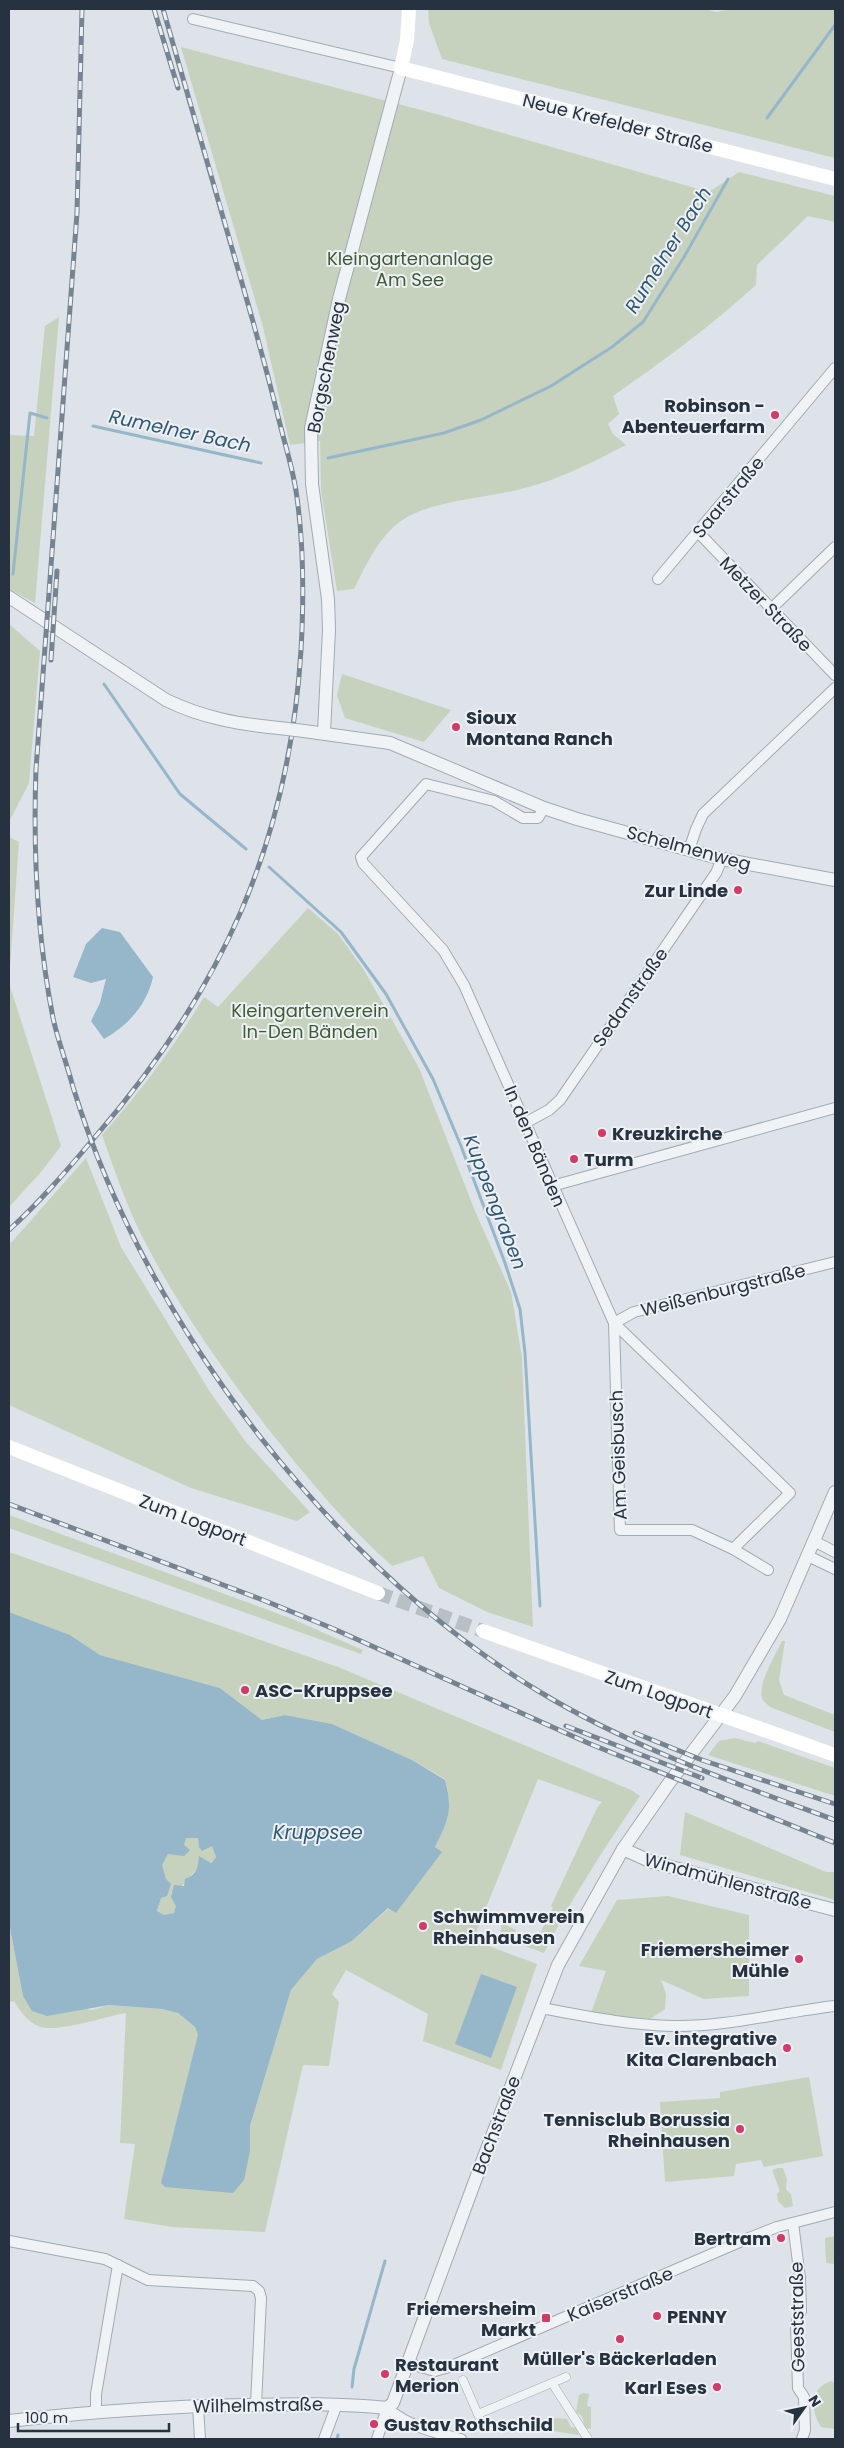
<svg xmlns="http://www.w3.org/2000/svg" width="844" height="2448" viewBox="0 0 844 2448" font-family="Poppins,sans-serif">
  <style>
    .green { fill: #c6d2be }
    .water { fill: #96b6ca; fill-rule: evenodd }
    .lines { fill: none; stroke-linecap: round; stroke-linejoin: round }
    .stream { stroke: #96b6ca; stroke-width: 3 }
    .secondary-tunnel { stroke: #b8c0c6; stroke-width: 14; stroke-dasharray: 14 7; stroke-linecap: butt }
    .pedestrian-casing { stroke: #a2aab2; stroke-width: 9 }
    .minor-casing { stroke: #a2aab2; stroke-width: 12 }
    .tertiary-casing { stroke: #a2aab2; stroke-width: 14 }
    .pedestrian { stroke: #f0f3f6; stroke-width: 8 }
    .minor { stroke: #f0f3f6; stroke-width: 10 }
    .tertiary { stroke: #f0f3f6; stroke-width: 12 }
    .secondary { stroke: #fff; stroke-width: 14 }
    .rail-casing { stroke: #768492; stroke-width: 5 }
    .rail { stroke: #edf1f5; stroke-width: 3; stroke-dasharray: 9; stroke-linecap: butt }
    .tertiary-bridge-casing { stroke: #a2aab2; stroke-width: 14; stroke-linecap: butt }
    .tertiary-bridge { stroke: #f0f3f6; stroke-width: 12 }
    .poi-dot { fill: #d33b66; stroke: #edf1f5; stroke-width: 2 }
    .labels { text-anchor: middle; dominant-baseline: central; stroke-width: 4; stroke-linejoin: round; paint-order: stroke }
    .street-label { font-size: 18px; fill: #26323f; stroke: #edf1f5 }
    .park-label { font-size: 18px; fill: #3f5b33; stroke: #edf1f5 }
    .poi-label { font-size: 18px; font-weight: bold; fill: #26323f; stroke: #edf1f5; text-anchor: end }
    .water-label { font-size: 19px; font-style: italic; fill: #2f5774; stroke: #edf1f5 }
  </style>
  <rect width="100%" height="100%" fill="#dde3e8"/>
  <!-- green -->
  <g class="green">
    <path d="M 428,9 L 705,9 L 716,12 L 732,9 L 835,9 L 835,158 L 442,59 L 429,23 Z"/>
    <path d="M 181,47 L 440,115 L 709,192 L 739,172 L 835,196 L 835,222 L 808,216 L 757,265 L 756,285 C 711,326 663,361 613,396 L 619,414 L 608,424 L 613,434 L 626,445 C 593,462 560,479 525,488 C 489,498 434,500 404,519 C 380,534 366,565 354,589 L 337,591 L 321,490 L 320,441 L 290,445 L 263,327 Z"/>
    <path d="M 59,317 L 35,603 L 9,589 L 9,435 L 34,436 L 45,326 Z"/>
    <path d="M 9,624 L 40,651 L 29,783 L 9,822 Z"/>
    <path d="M 342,674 L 451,710 L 424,742 L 345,718 L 337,695 Z"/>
    <path d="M 9,837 L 19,842 L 9,982 Z"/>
    <path d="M 308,908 L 338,934 L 364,970 L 419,1068 L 475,1211 L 511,1292 L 522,1358 L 533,1627 L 487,1612 L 439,1588 L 423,1556 L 392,1566 C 344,1523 305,1475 265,1425 C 219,1364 175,1302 141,1234 C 125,1202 114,1168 102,1135 C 140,1092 174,1047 204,997 L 218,1007 Z"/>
    <path d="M 9,983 L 61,1146 L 41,1172 L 9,1207 Z"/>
    <path d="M 86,1158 L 121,1247 L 210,1392 L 246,1442 L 310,1512 L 297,1521 L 191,1488 L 9,1405 L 9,1245 Z"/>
    <path d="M 9,1515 L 290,1618 L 363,1650 L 361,1654 L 9,1528 Z"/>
    <path d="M 9,1552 L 338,1667 L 631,1790 L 640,1796 C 605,1847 572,1897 544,1953 L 506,1939 L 500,1934 L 502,1923 L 516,1930 L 515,1933 L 535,1943 L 553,1908 L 551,1906 L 597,1808 L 602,1802 L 538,1779 L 473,1940 L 537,1964 L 501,2070 L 423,2041 L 428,2014 L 346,1970 L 332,1994 L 339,2002 L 329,2066 L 303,2065 L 265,2232 L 172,2227 L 124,2219 L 135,2144 L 120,2143 L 126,2013 C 107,2016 55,2034 38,2026 C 27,2021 20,2011 14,2001 L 9,2002 L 9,1923 L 23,1996 L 92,2010 L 109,2005 L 162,2009 L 178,2013 L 195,2027 L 250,2151 L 250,2126 L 291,1990 L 317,1959 L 352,1941 L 389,1908 L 396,1913 L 441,1852 L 435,1847 C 449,1820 453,1809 445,1779 L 412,1760 L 332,1724 L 285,1715 L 262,1720 L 220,1688 L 100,1655 L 70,1635 L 9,1612 Z"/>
    <path d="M 782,1641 L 785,1641 L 779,1680 L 784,1695 L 835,1715 L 835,1732 L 770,1707 C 767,1704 763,1701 762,1698 C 758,1683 776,1654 782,1641 Z"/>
    <path d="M 735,1738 L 755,1743 L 758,1741 L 835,1768 L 835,1796 L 708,1755 L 719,1741 Z"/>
    <path d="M 685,1812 L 826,1872 L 835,1872 L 835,1900 L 680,1855 Z"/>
    <path d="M 198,1837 L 199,1847 L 212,1845 L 216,1857 C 211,1863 206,1864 199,1868 C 188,1875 188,1885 171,1893 L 177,1906 L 174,1913 L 164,1915 L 157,1912 L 166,1879 L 161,1865 L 168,1854 L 184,1845 L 186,1838 Z"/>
    <path d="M 668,1896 L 749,1915 L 749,1996 L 704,1999 L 661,1980 L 666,1994 L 665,2009 L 650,2019 L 591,2013 L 606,1971 L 579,1966 L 617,1900 Z"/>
    <path d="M 809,2077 L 823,2156 L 764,2167 L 761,2160 L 736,2164 L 734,2176 L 665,2182 L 660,2102 L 720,2098 L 720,2092 Z"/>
    <path d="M 778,2168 L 783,2168 L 787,2179 L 786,2189 L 791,2194 L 793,2206 L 785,2208 L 778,2201 L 777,2194 L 780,2191 L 772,2170 Z"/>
    <path d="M 835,2236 L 835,2264 L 826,2263 L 825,2238 Z"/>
    <path d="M 831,2381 L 835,2383 L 835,2429 L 821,2427 C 810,2409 809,2389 831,2381 Z"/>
    <path d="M 583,2393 L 589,2394 L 587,2406 L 591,2407 L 591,2429 L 585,2428 L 582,2416 L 576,2412 L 579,2395 Z"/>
    <path d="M 556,2418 L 567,2419 L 571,2427 L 576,2428 L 579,2435 L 546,2430 L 547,2424 Z"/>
  </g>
  <!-- water -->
  <g class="water">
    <path d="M 102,928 L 120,932 L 153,977 C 147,1004 129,1025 104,1039 L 91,1021 L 100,1003 L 106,979 L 91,983 L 73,977 L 86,944 Z"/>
    <path d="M 9,1612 L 70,1635 L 100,1655 L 220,1688 L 262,1720 L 285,1715 L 332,1724 L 412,1760 L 445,1780 C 453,1809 449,1820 435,1847 L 442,1852 L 396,1913 L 388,1908 L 352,1941 L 317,1959 L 291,1990 L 250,2126 L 250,2151 L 244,2180 L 233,2193 L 165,2187 L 161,2183 L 198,2035 L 195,2027 L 178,2013 L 162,2009 L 109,2005 L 47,2016 L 32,2011 L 23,1996 L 9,1923 ZM 186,1838 L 198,1838 L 199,1847 L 202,1851 L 212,1846 L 216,1857 L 211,1863 L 199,1856 C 198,1867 197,1875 185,1879 L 184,1886 L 174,1885 L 171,1897 L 176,1906 L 174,1913 L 164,1915 L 157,1911 L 161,1898 L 167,1896 L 171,1884 L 166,1879 L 162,1865 L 168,1854 L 184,1856 L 190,1850 L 184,1845 Z"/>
    <path d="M 481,1974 L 517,1987 L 491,2058 L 455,2044 Z"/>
  </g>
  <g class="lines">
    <!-- stream -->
    <g class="stream">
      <path d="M 767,118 L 835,25"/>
      <path d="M 93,426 L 261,463"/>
      <path d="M 328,458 L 444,433 L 481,420 L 551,386 L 612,347 L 643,322 L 684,257 L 728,179"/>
      <path d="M 13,574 L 30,413 L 47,418"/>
      <path d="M 104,684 L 180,794 L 246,849"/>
      <path d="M 269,867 L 341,932 L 386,994 L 433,1079 L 461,1146 L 505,1263 L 520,1309 L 525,1353 L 540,1606"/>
      <path d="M 352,2387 L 354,2369 L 385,2261"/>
      <path d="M 337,2439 L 338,2435"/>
    </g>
    <!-- secondary-tunnel -->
    <path class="secondary-tunnel" d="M 378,1593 L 483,1631"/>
    <defs>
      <g id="pedestrian">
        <path d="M 463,2380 L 480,2419"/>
        <path d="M 552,2383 L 588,2439"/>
        <path d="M 478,2414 L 566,2377"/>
      </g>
      <g id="minor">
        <path d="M 193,19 L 401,68"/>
        <path d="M 698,532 L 835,675"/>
        <path d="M 658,579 L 835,368"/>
        <path d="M 771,609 L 835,547"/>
        <path d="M 544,808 L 538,818 L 523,818 L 494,801 L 426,784 L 361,857 L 363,863 L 443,950 L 464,985 L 614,1323 L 790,1493 L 733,1549"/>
        <path d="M 689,850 L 696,829 L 703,814 L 835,688"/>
        <path d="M 525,1123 L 549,1110 L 560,1100 L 716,873 L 722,859"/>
        <path d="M 552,1186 L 835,1108"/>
        <path d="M 814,1541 L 835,1552"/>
        <path d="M 808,1556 L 835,1569"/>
        <path d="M 768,1570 L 733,1549 L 692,1530 L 620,1530 L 614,1323 L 634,1312 L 835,1262"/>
        <path d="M 541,2008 C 585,2016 628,2025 673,2026 C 727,2027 782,2012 835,2006"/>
        <path d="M 793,2223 L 800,2278 L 801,2311 L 796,2324 L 798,2388 L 804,2397 L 805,2430 L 802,2439"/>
        <path d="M 9,2241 L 105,2259 L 148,2280 L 253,2286 L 259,2291 L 261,2298 L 256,2405"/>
        <path d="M 407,2363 L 435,2371 L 449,2367 L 749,2238 L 777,2227 L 835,2212"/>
        <path d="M 198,2406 L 200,2439"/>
        <path d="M 96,2411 L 96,2394 L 118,2265"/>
        <path d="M 324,2439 L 337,2404"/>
        <path d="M 377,2439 L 387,2408 C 408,2426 435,2433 461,2439"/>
      </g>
      <g id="tertiary">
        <path d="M 9,597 L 166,700 C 203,718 238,724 279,728"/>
        <path d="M 304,731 L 390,743 L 544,808 L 577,819 L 722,859 L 835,880"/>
        <path d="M 324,732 L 329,630 L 328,599 L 312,484 L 311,428 L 339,299 L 401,68"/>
        <path d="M 623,1849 L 652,1862 L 835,1910"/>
        <path d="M 9,2421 C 88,2412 167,2406 247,2405 C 294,2404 340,2403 387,2408 L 393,2403 L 482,2162 L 558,1965 L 623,1849 L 669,1783 L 735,1696 L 780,1619 L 835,1492"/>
      </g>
    </defs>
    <!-- pedestrian casing -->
    <use href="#pedestrian" class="pedestrian-casing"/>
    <!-- minor casing -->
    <use href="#minor" class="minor-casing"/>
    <!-- tertiary casing -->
    <use href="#tertiary" class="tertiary-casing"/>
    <!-- pedestrian -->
    <use href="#pedestrian" class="pedestrian"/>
    <!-- minor -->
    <use href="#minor" class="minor"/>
    <!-- tertiary -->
    <use href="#tertiary" class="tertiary"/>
    <!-- secondary -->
    <g class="secondary">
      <path d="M 409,9 L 407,40 L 401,68 L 835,179"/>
      <path d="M 9,1447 L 378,1593"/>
      <path d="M 483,1631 L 835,1755"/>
    </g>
    <defs>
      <g id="rail">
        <path d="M 82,9 L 77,213 L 36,769 C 33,852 37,936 53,1018 C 58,1041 67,1064 73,1087 C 113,1217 178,1331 261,1438 C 340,1538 431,1626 540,1692 C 632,1748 735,1783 835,1820"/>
        <path d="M 154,9 L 178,88"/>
        <path d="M 51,660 L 57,571"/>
        <path d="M 9,1230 C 40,1202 68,1169 95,1137 C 221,991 289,845 301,650 C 304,597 304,543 296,491 C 293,471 287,451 282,432 C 271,387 259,342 246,297 C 219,201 191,105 163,9"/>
        <path d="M 9,1504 L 263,1600 L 334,1629 L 588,1743 L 835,1843"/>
        <path d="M 566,1726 L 702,1778"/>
        <path d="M 635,1733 L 702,1760 L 835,1804"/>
      </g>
    </defs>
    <!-- rail casing -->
    <use href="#rail" class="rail-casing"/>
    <!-- rail -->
    <use href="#rail" class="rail"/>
    <defs>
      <path id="tertiary-bridge" d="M 279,728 L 304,731"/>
    </defs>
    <!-- tertiary-bridge casing -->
    <use href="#tertiary-bridge" class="tertiary-bridge-casing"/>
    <!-- tertiary-bridge -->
    <use href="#tertiary-bridge" class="tertiary-bridge"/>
  </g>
  <!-- markers -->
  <g class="poi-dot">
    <circle cx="775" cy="415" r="5"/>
    <circle cx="456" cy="727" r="5"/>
    <circle cx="738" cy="890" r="5"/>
    <circle cx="602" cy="1133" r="5"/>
    <circle cx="574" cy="1159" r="5"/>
    <circle cx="245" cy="1690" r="5"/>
    <circle cx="423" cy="1926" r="5"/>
    <circle cx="799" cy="1959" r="5"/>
    <circle cx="787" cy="2048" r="5"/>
    <circle cx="740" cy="2129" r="5"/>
    <circle cx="781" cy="2238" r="5"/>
    <circle cx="657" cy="2316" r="5"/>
    <rect x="541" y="2313" width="10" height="10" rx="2.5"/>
    <circle cx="620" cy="2339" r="5"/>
    <circle cx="385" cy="2374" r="5"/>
    <circle cx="717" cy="2387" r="5"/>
    <circle cx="374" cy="2424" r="5"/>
  </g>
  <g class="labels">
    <!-- street labels -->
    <g class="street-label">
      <text transform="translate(618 123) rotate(14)">Neue Krefelder Straße</text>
      <text transform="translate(326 367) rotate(-79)">Borgschenweg</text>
      <text transform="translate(728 497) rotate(-50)">Saarstraße</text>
      <text transform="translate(766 604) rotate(46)">Metzer Straße</text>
      <text transform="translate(689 848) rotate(15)">Schelmenweg</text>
      <text transform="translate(630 997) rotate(-55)">Sedanstraße</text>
      <text transform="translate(535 1146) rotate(67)">In den Bänden</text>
      <text transform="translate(723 1290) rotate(-14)">Weißenburgstraße</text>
      <text transform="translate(618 1455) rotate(-92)">Am Geisbusch</text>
      <text transform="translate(193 1520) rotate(21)">Zum Logport</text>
      <text transform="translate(659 1694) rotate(19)">Zum Logport</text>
      <text transform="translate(728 1881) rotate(15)">Windmühlenstraße</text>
      <text transform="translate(496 2125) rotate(-69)">Bachstraße</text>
      <text transform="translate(620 2294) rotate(-23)">Kaiserstraße</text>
      <text transform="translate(797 2317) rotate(-91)">Geeststraße</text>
      <text transform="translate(258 2405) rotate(-1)">Wilhelmstraße</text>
    </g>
    <!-- park labels -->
    <g class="park-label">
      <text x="410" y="258">Kleingartenanlage<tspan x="410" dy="21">Am See</tspan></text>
      <text x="310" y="1010">Kleingartenverein<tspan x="310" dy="21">In-Den Bänden</tspan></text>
    </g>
    <!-- poi labels -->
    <g class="poi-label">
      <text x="765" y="405">Robinson -<tspan x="765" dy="21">Abenteuerfarm</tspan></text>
      <text x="466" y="717" text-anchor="start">Sioux<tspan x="466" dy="21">Montana Ranch</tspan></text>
      <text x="728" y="890">Zur Linde</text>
      <text x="612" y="1133" text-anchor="start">Kreuzkirche</text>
      <text x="584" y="1159" text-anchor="start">Turm</text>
      <text x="255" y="1690" text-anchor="start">ASC-Kruppsee</text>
      <text x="433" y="1916" text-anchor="start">Schwimmverein<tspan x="433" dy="21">Rheinhausen</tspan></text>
      <text x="789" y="1949">Friemersheimer<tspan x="789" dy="21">Mühle</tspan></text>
      <text x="777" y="2038">Ev. integrative<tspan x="777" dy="21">Kita Clarenbach</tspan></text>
      <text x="730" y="2119">Tennisclub Borussia<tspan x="730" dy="21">Rheinhausen</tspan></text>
      <text x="771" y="2238">Bertram</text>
      <text x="536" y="2308">Friemersheim<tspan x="536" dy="21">Markt</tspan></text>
      <text x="667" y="2316" text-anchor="start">PENNY</text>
      <text x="620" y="2358" text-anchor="middle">Müller's Bäckerladen</text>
      <text x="395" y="2364" text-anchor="start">Restaurant<tspan x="395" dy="21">Merion</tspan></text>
      <text x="707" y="2387">Karl Eses</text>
      <text x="384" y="2424" text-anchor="start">Gustav Rothschild</text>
    </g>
    <!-- water labels -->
    <g class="water-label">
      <text transform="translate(668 250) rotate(-58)">Rumelner Bach</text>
      <text transform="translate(180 431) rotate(12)">Rumelner Bach</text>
      <text transform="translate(495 1202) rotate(69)">Kuppengraben</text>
      <text x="318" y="1832">Kruppsee</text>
    </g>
  </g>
  <!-- border -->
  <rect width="844" height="2448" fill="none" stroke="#26323f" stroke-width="20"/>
  <!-- north arrow -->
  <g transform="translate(804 2408) rotate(57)" stroke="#edf1f5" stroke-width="4" paint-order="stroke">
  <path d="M0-4L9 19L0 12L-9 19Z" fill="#26323f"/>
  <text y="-8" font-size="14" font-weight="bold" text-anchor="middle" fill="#26323f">N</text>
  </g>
  <!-- scale -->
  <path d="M18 2423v8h151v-8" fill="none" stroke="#26323f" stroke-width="2.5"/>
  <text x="25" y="2423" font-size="15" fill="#26323f" stroke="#edf1f5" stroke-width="4" paint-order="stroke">100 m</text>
</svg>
